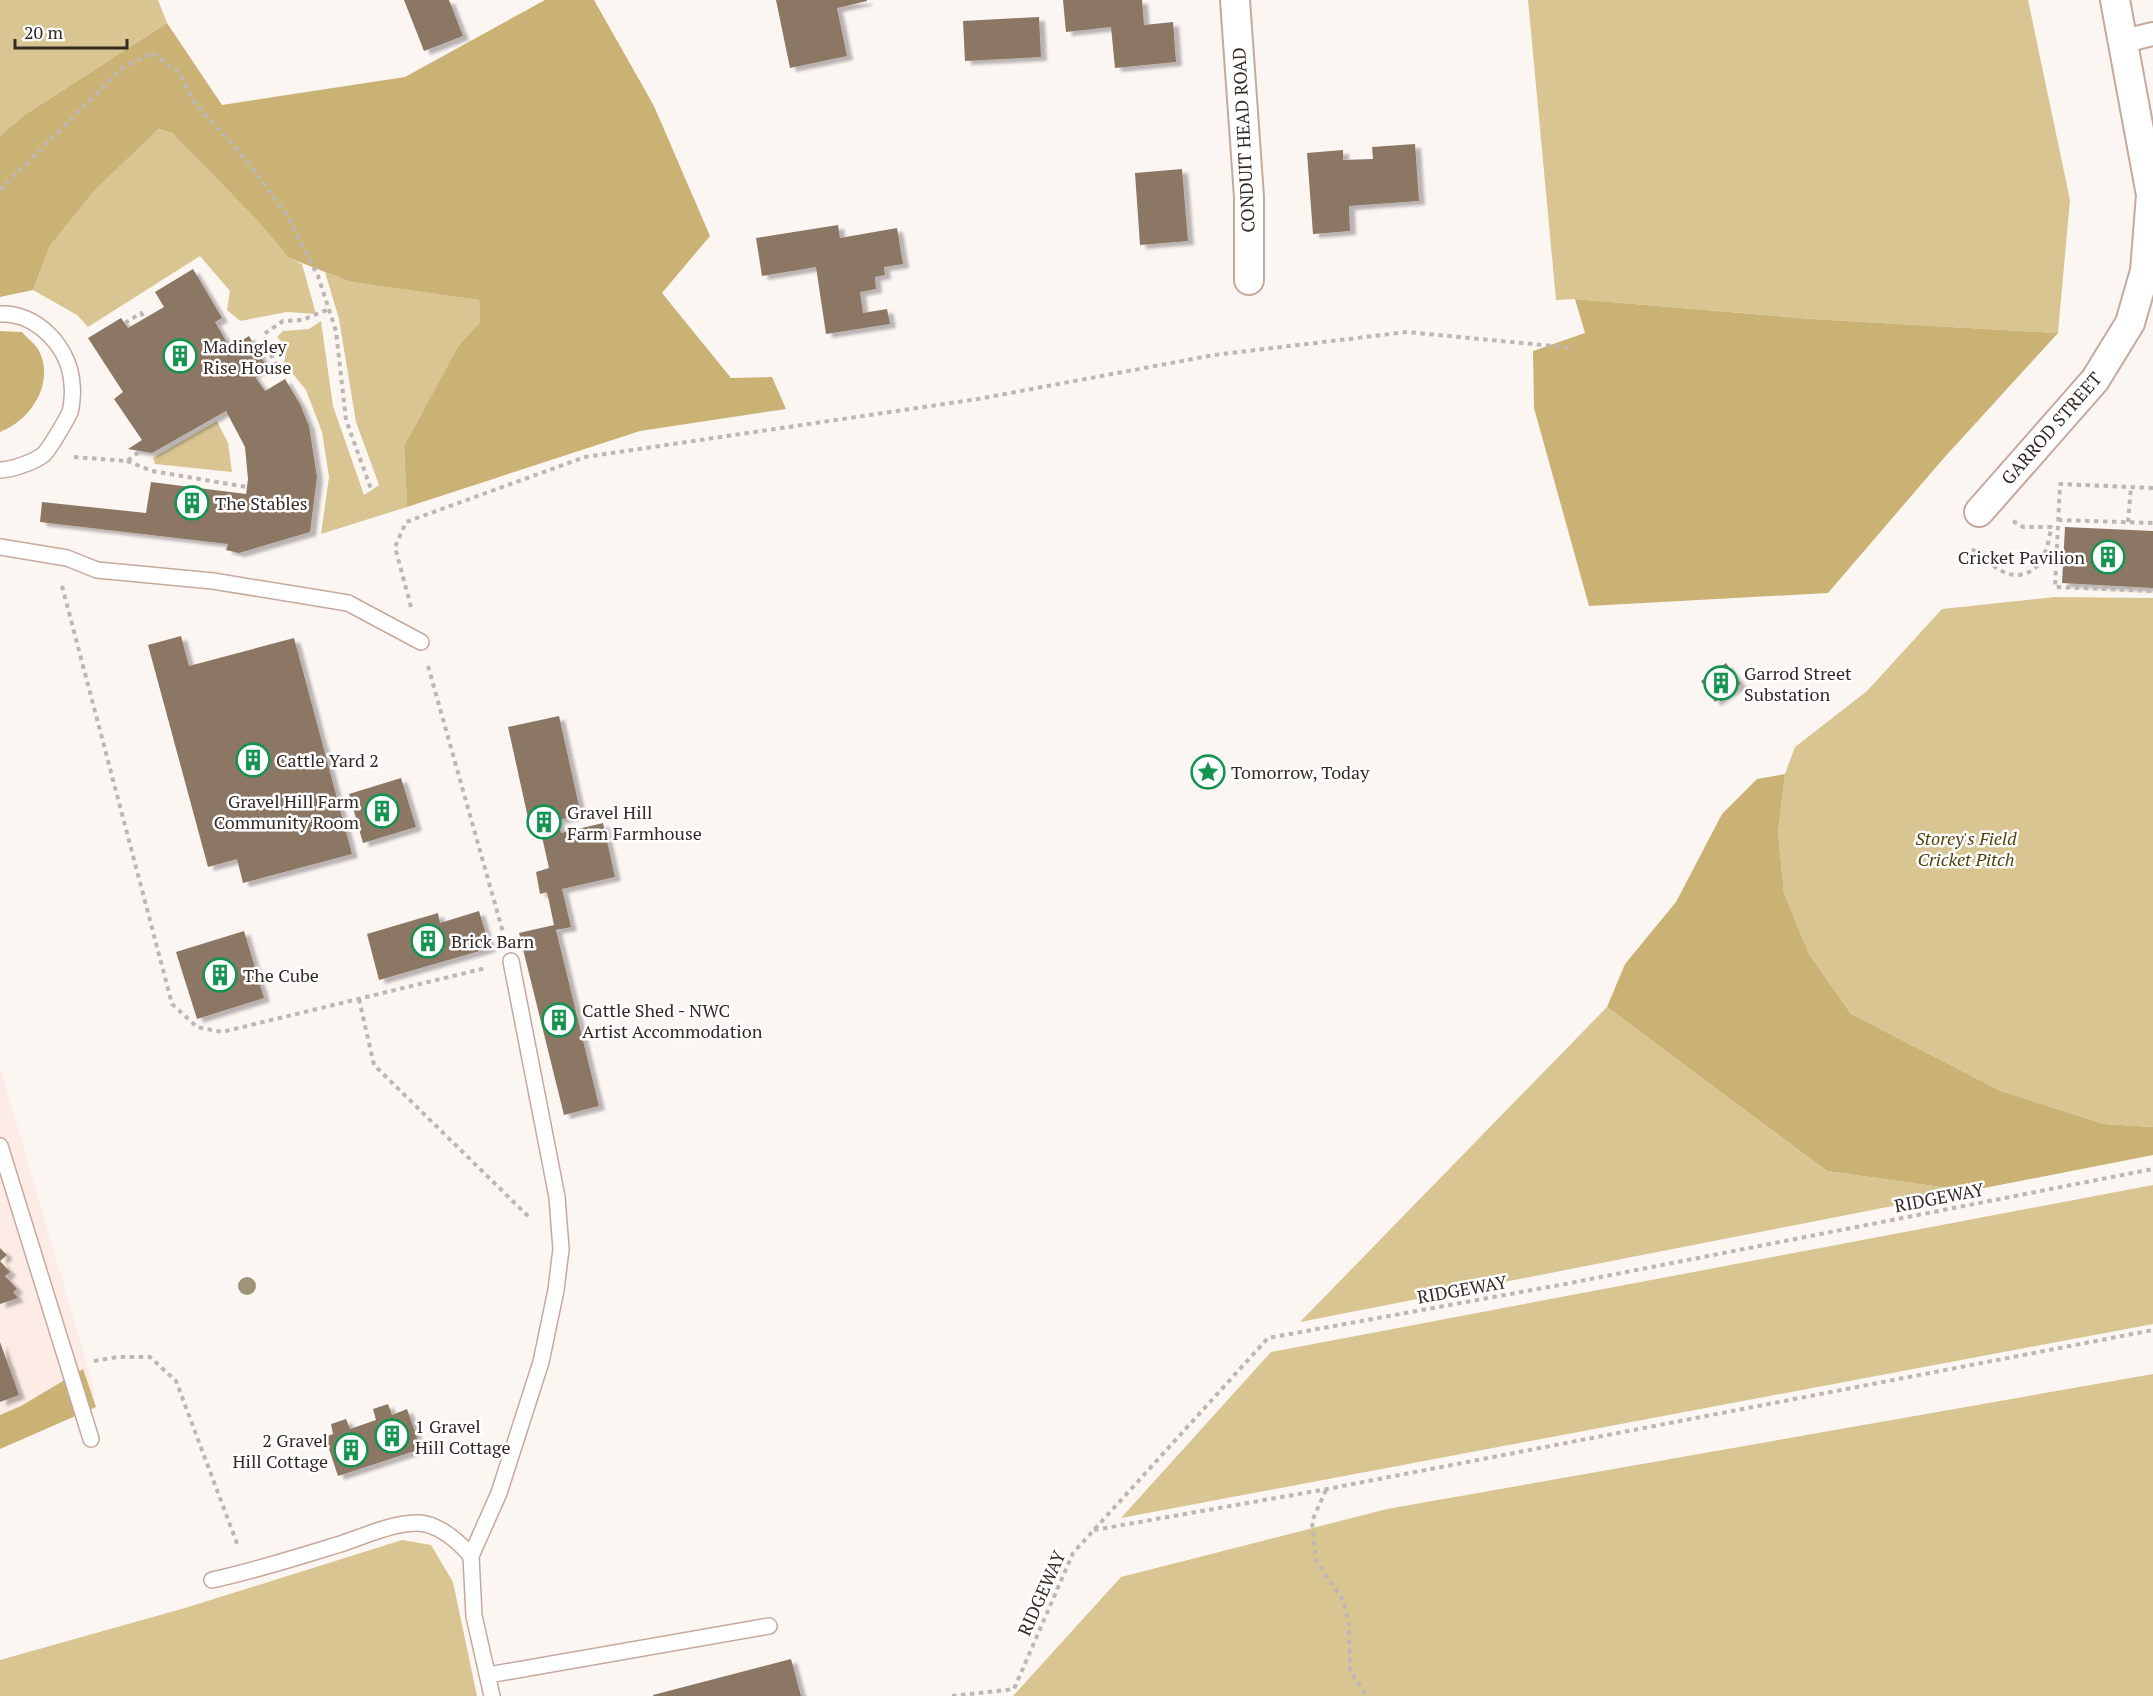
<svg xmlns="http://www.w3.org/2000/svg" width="2153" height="1696" viewBox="0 0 2153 1696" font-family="'PT Serif',serif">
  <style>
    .built { fill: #fcece5 }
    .green { fill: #d9c592 }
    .forest { fill: #cab274 }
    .building { fill: #8b7763; filter: url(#shadow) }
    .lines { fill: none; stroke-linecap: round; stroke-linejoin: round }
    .service-casing { stroke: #c6a99b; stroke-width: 18 }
    .pedestrian-casing { stroke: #c6a99b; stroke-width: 26 }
    .minor-casing { stroke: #c6a99b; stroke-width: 32 }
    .path { stroke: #bdb6b2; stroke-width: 4; stroke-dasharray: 4.5 4.5; stroke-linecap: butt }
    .service { stroke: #fff; stroke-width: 15 }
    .pedestrian { stroke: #fff; stroke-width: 22 }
    .minor { stroke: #fff; stroke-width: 28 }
    .tree { fill: #9f9477 }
    .labels { text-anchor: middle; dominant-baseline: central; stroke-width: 5; stroke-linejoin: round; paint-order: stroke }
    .street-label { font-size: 18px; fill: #342923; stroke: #fff }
    .poi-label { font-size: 18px; fill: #342923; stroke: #fff; text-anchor: start }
    .park-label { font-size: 18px; font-style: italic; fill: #534311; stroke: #fff }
  </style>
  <defs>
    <filter id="shadow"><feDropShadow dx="6" dy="4" stdDeviation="1.5" flood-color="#0004"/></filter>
  </defs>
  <rect width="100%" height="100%" fill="#fcf6f3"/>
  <!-- built -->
  <path class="built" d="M 0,1067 L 96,1395 L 0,1437 Z"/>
  <!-- green -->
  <g class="green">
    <path d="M 0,0 L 158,0 L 167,23 L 23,116 L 0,136 Z"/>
    <path d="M 1528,0 L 2028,0 L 2070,200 L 2058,333 L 1812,319 L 1575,299 L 1556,300 Z"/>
    <path d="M 157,129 L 172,133 L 255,218 L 289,258 L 302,264 L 316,314 L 287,312 L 240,321 L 227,310 L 230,291 L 200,256 L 88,327 L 77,315 L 33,290 L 50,246 L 94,191 Z"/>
    <path d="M 325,272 L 351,282 L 479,300 L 480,322 L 458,346 L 404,446 L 407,507 L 321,534 L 329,477 L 322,432 L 306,390 L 284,363 L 287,347 L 277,337 L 283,331 L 309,329 L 321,321 L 333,406 L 364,495 L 379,485 L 356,422 L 339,319 Z"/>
    <path d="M 217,421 L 228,443 L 232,472 L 155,464 L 153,458 Z"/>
    <path d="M 2055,597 L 2153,598 L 2153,1127 L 2104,1124 L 2001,1091 L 1851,1014 L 1809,954 L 1784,893 L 1778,833 L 1785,774 L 1795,747 L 1867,691 L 1942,609 Z"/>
    <path d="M 1607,1007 L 1827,1171 L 1969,1191 L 1300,1322 Z"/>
    <path d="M 2153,1185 L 2153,1324 L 1121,1518 L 1271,1352 Z"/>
    <path d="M 2153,1374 L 2153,1696 L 1013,1696 L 1121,1577 L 1387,1509 Z"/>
    <path d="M 402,1540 L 431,1545 L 453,1582 L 477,1696 L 0,1696 L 0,1660 L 185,1608 Z"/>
  </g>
  <!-- forest -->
  <g class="forest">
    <path d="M 545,0 L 594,0 L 654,106 L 710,236 L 662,293 L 731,378 L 772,377 L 786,409 L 640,431 L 407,507 L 404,446 L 458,346 L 480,322 L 479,300 L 351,282 L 289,258 L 255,218 L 172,133 L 158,129 L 94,191 L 50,246 L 33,290 L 0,297 L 0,136 L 23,116 L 167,23 L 222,105 L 405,77 Z"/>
    <path d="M 1575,299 L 1812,319 L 2058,333 L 1943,459 L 1828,593 L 1589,606 L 1534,408 L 1533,351 L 1585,333 Z"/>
    <path d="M 0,331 L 22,332 C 26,337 34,343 38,349 C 56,381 32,420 0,432 Z"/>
    <path d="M 1785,774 L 1778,833 L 1784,893 L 1809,954 L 1851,1014 L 2001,1091 L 2104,1124 L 2153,1127 L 2153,1155 L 1969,1191 L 1827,1171 L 1607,1007 L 1625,964 L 1676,902 L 1722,814 L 1757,779 Z"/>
    <path d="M 83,1369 L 96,1407 L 0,1449 L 0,1415 L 21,1406 Z"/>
  </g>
  <!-- building -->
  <g class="building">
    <path d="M 404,0 L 449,0 L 463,36 L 424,51 Z"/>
    <path d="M 776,0 L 867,0 L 867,1 L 837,8 L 847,56 L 790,68 Z"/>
    <path d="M 1063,0 L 1142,0 L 1144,25 L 1173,22 L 1176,62 L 1115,68 L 1111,27 L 1066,32 Z"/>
    <path d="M 1039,17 L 1041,57 L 965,61 L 963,21 Z"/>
    <path d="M 1415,144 L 1419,201 L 1349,206 L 1350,231 L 1313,234 L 1307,153 L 1343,150 L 1343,160 L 1373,159 L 1372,147 Z"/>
    <path d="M 1182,169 L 1188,241 L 1140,245 L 1135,173 Z"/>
    <path d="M 838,225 L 840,238 L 897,228 L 903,264 L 884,267 L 885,275 L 875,277 L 876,289 L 860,292 L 863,313 L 887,309 L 890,324 L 826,334 L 816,267 L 762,276 L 756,238 Z"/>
    <path d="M 193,269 L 222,318 L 215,322 L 230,348 L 249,336 L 265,364 L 261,366 L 262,369 L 253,374 L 265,391 L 285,379 L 300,404 L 309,426 L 317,477 L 310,532 L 239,553 L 226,550 L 228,544 L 40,522 L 42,502 L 146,513 L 151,482 L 246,494 L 248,479 L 245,447 L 226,411 L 152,453 L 128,449 L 142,440 L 114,399 L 123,392 L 88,338 L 121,318 L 128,328 L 164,307 L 155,292 Z"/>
    <path d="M 2065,527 L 2153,531 L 2153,588 L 2062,583 Z"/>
    <path d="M 181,636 L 189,666 L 294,638 L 352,854 L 243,883 L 237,859 L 208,867 L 148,645 Z"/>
    <path d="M 1726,663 L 1741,684 L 1715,702 L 1701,681 Z"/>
    <path d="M 559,716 L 581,815 L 558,820 L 561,833 L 603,823 L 615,877 L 562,889 L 571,927 L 556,930 L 599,1106 L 564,1115 L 519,933 L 554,925 L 547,892 L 540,894 L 536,872 L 549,868 L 542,837 L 548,836 L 546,823 L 530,827 L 508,727 Z"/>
    <path d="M 401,778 L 416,827 L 363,843 L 349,794 Z"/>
    <path d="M 479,911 L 490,948 L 379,980 L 367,934 L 438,913 L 440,923 Z"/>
    <path d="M 244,931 L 264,998 L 197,1019 L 176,952 Z"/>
    <path d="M 0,1248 L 7,1255 L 0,1261 L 10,1272 L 5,1276 L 17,1289 L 13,1292 L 18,1298 L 0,1304 Z"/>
    <path d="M 0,1342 L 19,1395 L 0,1402 Z"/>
    <path d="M 388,1404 L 392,1415 L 407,1409 L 421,1449 L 338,1476 L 325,1437 L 333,1434 L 331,1424 L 346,1419 L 350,1429 L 376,1420 L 373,1409 Z"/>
    <path d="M 791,1659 L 801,1696 L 653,1696 L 653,1695 Z"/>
  </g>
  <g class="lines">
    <defs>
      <g id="service">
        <path d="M 0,314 C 37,312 70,348 72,384 C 73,391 72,405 70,412 C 67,419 49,450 43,455 C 34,462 11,470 0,470"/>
        <path d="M 0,547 L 67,558 L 97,570 L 213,581 L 348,603 L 421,642"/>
        <path d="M 0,1146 L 91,1439"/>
        <path d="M 212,1580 C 254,1571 295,1558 337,1545 C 360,1538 403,1518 426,1524 C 445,1529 459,1542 471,1556"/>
        <path d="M 488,1675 L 769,1626"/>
        <path d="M 492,1696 L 474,1616 L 471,1556 L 499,1493 L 541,1362 L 556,1290 L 561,1249 L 557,1197 L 511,961"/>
      </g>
      <path id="pedestrian" d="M 2124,41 L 2153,34"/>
      <g id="minor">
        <path d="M 1235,0 L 1249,197 L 1249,280"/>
        <path d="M 1979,512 L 2095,380 L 2130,323 L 2145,271 L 2151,195 L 2115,0"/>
      </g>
    </defs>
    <!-- service casing -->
    <use href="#service" class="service-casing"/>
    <!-- pedestrian casing -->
    <use href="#pedestrian" class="pedestrian-casing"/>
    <!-- minor casing -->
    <use href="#minor" class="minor-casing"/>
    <!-- path -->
    <g class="path">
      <path d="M 0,190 L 122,68 L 152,53 L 178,72 L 195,103 L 247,161 L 286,214 L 318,276 L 336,331 L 346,420 L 371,489"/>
      <path d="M 125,323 L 141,313 L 145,319"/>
      <path d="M 277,366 L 266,346 L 264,334 L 283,321 L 302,320 L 327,310"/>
      <path d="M 74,457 L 127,461 L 140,451"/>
      <path d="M 127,461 L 152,471 L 247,487"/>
      <path d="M 2153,488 L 2060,484 L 2055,587 L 2153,591"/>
      <path d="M 2058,520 L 2153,523"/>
      <path d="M 2013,521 L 2023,527 L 2052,527"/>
      <path d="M 2128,522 L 2131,487"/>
      <path d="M 1972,549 C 1983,557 2000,575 2016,575 C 2042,575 2049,546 2051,526"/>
      <path d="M 62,586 L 172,1004 L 197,1027 L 222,1032 L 486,968"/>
      <path d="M 411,607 L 395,547 L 406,522 L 585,457 L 978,399 L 1214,355 L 1407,332 L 1574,348"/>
      <path d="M 428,666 L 504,936"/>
      <path d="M 359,999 L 374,1065 L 531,1219"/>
      <path d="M 94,1361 L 118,1357 L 150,1357 L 176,1381 L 238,1546"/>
      <path d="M 1326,1490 L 1312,1521 L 1316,1561 L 1343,1600 L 1349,1625 L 1350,1671 L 1367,1696"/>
      <path d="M 1094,1530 L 1327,1489 L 2153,1330"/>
      <path d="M 952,1696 L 1014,1689 L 1073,1553 L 1268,1338 L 1565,1284 L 2153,1169"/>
    </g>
    <!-- service -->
    <use href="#service" class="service"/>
    <!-- pedestrian -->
    <use href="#pedestrian" class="pedestrian"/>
    <!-- minor -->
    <use href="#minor" class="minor"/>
  </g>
  <!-- trees -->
  <circle class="tree" cx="247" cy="1286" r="9"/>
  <!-- icons -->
  <defs>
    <symbol id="building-ring" viewBox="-11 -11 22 22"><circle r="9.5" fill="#fff" stroke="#159350" stroke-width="1.5"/><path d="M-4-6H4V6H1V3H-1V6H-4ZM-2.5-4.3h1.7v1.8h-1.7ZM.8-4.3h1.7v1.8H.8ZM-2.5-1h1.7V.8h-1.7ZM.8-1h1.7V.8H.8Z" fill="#159350"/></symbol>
    <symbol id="sight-ring" viewBox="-11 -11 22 22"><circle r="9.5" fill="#fff" stroke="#159350" stroke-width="1.5"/><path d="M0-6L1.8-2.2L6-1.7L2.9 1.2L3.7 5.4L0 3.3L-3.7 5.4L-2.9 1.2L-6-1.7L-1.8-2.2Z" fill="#159350"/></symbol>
  </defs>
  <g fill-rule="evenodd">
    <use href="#building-ring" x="161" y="337" width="38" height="38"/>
    <use href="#building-ring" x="173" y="484" width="38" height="38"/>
    <use href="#building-ring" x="2089" y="538" width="38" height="38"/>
    <use href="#building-ring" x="1702" y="664" width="38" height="38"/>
    <use href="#building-ring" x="234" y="741" width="38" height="38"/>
    <use href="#sight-ring" x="1189" y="753" width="38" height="38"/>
    <use href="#building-ring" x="363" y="792" width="38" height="38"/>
    <use href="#building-ring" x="525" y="803" width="38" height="38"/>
    <use href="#building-ring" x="409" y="922" width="38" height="38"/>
    <use href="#building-ring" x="201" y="956" width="38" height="38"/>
    <use href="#building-ring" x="540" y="1001" width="38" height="38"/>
    <use href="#building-ring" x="373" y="1417" width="38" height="38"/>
    <use href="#building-ring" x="332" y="1431" width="38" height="38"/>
  </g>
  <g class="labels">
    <!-- street labels -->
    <g class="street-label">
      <text transform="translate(1243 140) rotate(-93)">CONDUIT HEAD ROAD</text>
      <text transform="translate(2051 428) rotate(-49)">GARROD STREET</text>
      <text transform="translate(1939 1197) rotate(-11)">RIDGEWAY</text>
      <text transform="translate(1462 1289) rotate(-10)">RIDGEWAY</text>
      <text transform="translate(1041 1593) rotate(-66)">RIDGEWAY</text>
    </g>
    <!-- poi labels -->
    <g class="poi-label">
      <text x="203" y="346">Madingley<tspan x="203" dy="21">Rise House</tspan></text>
      <text x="215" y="503">The Stables</text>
      <text x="2085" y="557" text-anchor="end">Cricket Pavilion</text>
      <text x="1744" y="673">Garrod Street<tspan x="1744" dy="21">Substation</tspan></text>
      <text x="276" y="760">Cattle Yard 2</text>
      <text x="1231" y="772">Tomorrow, Today</text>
      <text x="359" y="801" text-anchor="end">Gravel Hill Farm<tspan x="359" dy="21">Community Room</tspan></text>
      <text x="567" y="812">Gravel Hill<tspan x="567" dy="21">Farm Farmhouse</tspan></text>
      <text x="451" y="941">Brick Barn</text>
      <text x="243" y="975">The Cube</text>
      <text x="582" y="1010">Cattle Shed - NWC<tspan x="582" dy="21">Artist Accommodation</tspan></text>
      <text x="415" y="1426">1 Gravel<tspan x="415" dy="21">Hill Cottage</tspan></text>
      <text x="328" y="1440" text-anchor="end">2 Gravel<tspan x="328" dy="21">Hill Cottage</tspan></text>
    </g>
    <!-- park labels -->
    <g class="park-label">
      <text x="1966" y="838">Storey's Field<tspan x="1966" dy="21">Cricket Pitch</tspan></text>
    </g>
  </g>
  <!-- scale -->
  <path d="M15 39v9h112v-9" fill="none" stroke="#342923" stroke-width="3"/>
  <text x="24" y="39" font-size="18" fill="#342923" stroke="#ffffff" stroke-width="4.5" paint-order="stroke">20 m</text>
</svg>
